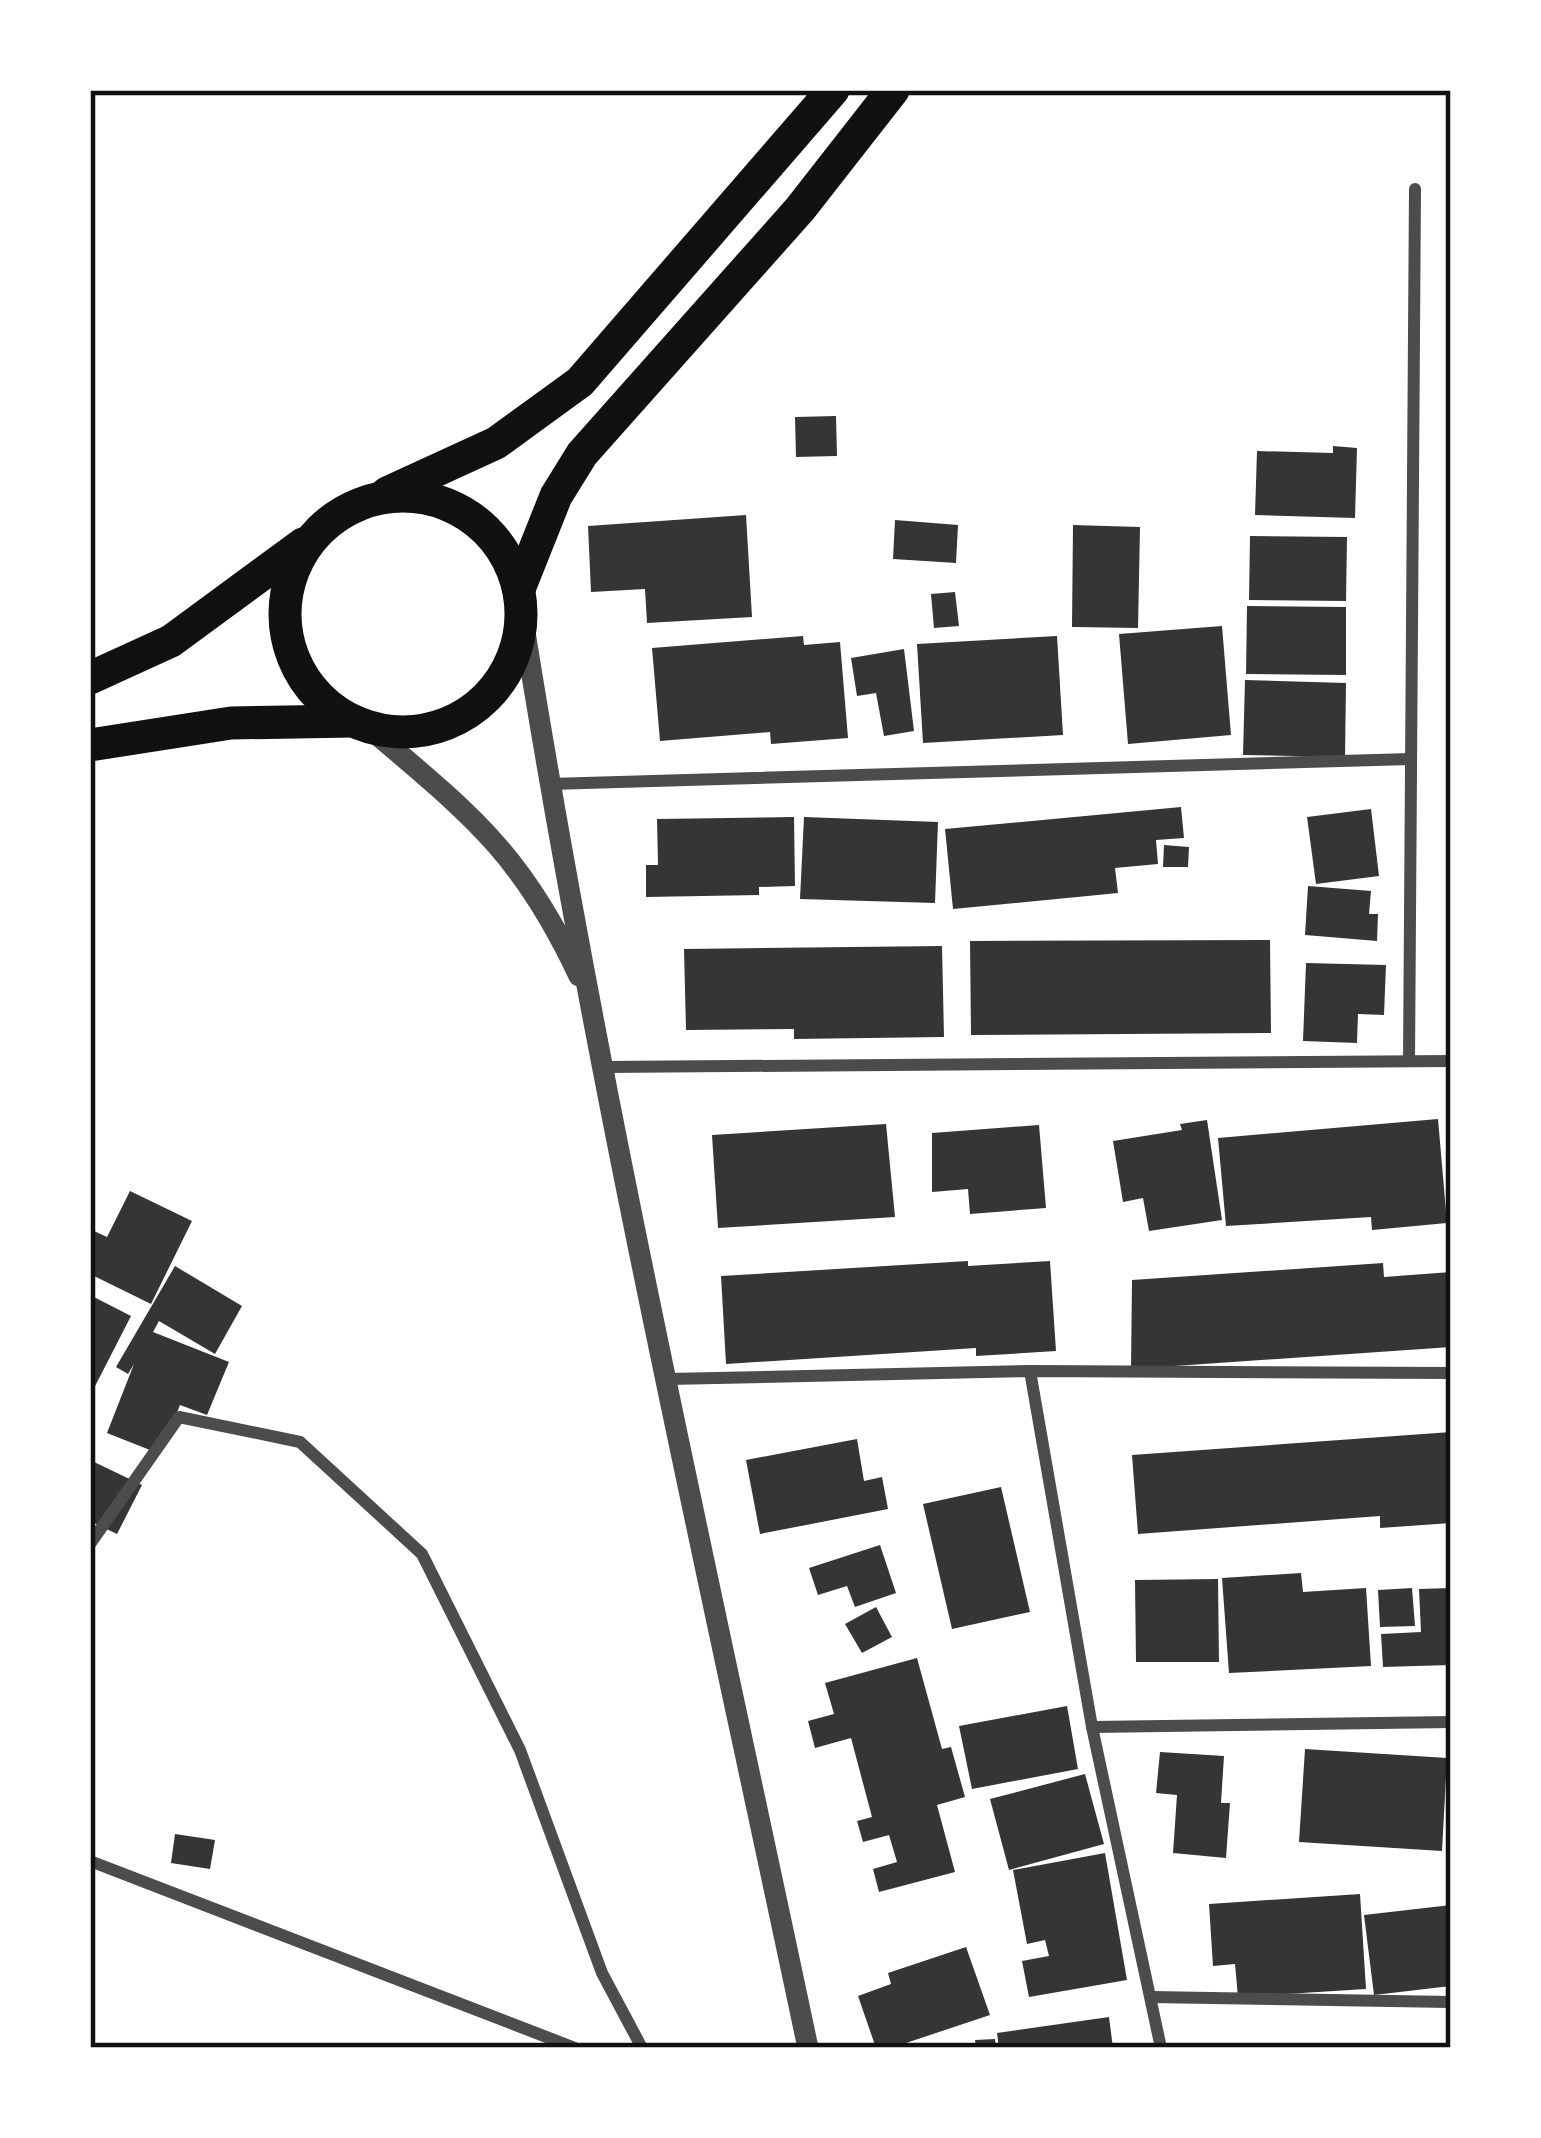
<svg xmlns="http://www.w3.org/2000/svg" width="1541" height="2138" viewBox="0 0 1541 2138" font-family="'Golos Text',sans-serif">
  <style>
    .building { fill: #353535 }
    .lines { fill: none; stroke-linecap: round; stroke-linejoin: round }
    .minor { stroke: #4c4c4c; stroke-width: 12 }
    .tertiary { stroke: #4c4c4c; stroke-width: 21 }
    .trunk { stroke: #111; stroke-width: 33 }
    .neatline { fill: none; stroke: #111; stroke-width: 4.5 }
  </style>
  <rect width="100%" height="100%" fill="#fff"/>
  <!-- building -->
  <g class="building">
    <path d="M 836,416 L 837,456 L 796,457 L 795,417 Z"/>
    <path d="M 1333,446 L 1357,448 L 1355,518 L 1255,515 L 1257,451 L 1333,453 Z"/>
    <path d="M 746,515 L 752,617 L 647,623 L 645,589 L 591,592 L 588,526 Z"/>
    <path d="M 895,520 L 958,525 L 956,563 L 893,559 Z"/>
    <path d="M 1073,525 L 1140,527 L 1138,628 L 1072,627 Z"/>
    <path d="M 1250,536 L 1347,537 L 1346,601 L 1249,600 Z"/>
    <path d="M 955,592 L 959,626 L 934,628 L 931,594 Z"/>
    <path d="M 1247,606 L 1346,607 L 1346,675 L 1246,674 Z"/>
    <path d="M 1222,626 L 1231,735 L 1128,744 L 1119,634 Z"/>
    <path d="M 803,636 L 804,645 L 840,642 L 848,738 L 771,744 L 770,732 L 660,741 L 652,648 Z"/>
    <path d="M 1057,636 L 1063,735 L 923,743 L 917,644 Z"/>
    <path d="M 904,649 L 914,731 L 884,736 L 876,693 L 857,696 L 851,658 Z"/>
    <path d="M 1245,680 L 1346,683 L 1345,757 L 1243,755 Z"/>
    <path d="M 1181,807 L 1184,838 L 1156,840 L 1158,864 L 1115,868 L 1118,893 L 953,909 L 945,829 Z"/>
    <path d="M 1371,809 L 1379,876 L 1316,884 L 1307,817 Z"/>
    <path d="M 794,817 L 795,886 L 759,887 L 759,895 L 646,897 L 646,865 L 658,865 L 657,819 Z"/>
    <path d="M 804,817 L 938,822 L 935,903 L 800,899 Z"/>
    <path d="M 1164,845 L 1189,847 L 1188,867 L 1163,867 Z"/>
    <path d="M 1308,886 L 1371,891 L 1369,914 L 1378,914 L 1377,941 L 1305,935 Z"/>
    <path d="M 1270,940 L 1271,1033 L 971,1035 L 970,941 Z"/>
    <path d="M 942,946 L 944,1037 L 794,1039 L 794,1029 L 686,1030 L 684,949 Z"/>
    <path d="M 1306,963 L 1386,965 L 1384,1015 L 1358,1014 L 1357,1043 L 1303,1041 Z"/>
    <path d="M 1438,1119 L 1447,1223 L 1372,1230 L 1371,1217 L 1226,1226 L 1218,1138 Z"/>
    <path d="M 1207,1120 L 1222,1220 L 1149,1231 L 1143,1198 L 1123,1202 L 1113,1141 L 1182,1130 L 1180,1124 Z"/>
    <path d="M 886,1124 L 895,1217 L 718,1228 L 712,1135 Z"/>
    <path d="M 1039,1125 L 1046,1208 L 970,1214 L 968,1189 L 932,1192 L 932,1133 Z"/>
    <path d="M 130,1191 L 192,1221 L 151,1304 L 90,1274 L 94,1231 L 107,1237 Z"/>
    <path d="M 968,1261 L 968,1266 L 1050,1261 L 1056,1351 L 976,1356 L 976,1348 L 726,1364 L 721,1276 Z"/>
    <path d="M 1383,1263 L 1384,1277 L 1451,1272 L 1451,1347 L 1131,1369 L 1132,1280 Z"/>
    <path d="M 175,1266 L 242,1306 L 215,1354 L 159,1321 L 153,1332 L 229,1362 L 207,1415 L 180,1405 L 160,1454 L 107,1433 L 134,1364 L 128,1374 L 116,1367 Z"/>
    <path d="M 90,1295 L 131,1316 L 90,1396 Z"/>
    <path d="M 1451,1432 L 1451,1523 L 1380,1528 L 1380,1516 L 1138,1534 L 1132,1455 Z"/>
    <path d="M 857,1439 L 864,1481 L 882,1477 L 888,1509 L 760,1534 L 746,1460 Z"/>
    <path d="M 90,1460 L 142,1485 L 117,1534 L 90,1521 Z"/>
    <path d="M 1001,1487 L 1030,1612 L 952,1629 L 923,1504 Z"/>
    <path d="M 880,1545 L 896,1593 L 855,1607 L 847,1586 L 818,1595 L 809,1568 Z"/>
    <path d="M 1301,1573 L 1303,1592 L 1366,1588 L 1371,1666 L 1229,1673 L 1222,1578 Z"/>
    <path d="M 1218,1579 L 1219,1662 L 1136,1662 L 1135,1580 Z"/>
    <path d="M 1412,1588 L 1415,1626 L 1380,1627 L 1378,1590 Z"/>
    <path d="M 1451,1588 L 1451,1665 L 1383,1667 L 1381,1634 L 1421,1632 L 1419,1589 Z"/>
    <path d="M 876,1607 L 892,1637 L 862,1653 L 845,1624 Z"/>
    <path d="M 917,1658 L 942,1749 L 951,1747 L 965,1797 L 937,1805 L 955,1872 L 879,1892 L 873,1869 L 897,1862 L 889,1835 L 863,1842 L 857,1821 L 872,1817 L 851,1738 L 815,1748 L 808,1721 L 834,1714 L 825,1683 Z"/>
    <path d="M 1067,1706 L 1078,1769 L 972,1789 L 959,1726 Z"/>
    <path d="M 1305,1749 L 1447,1758 L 1442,1851 L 1299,1842 Z"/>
    <path d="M 1160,1752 L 1224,1756 L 1221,1803 L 1230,1803 L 1226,1858 L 1173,1853 L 1177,1795 L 1156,1793 Z"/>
    <path d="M 1085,1774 L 1104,1844 L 1009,1870 L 990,1799 Z"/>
    <path d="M 175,1834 L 215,1840 L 210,1869 L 171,1863 Z"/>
    <path d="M 1105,1853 L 1127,1980 L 1029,1997 L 1022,1961 L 1049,1956 L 1045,1940 L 1027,1944 L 1013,1870 Z"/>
    <path d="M 1360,1894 L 1366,1989 L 1238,1997 L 1235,1964 L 1213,1966 L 1209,1904 Z"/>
    <path d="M 1451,1905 L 1451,1986 L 1374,1995 L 1364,1915 Z"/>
    <path d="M 966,1947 L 990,2015 L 891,2048 L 876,2048 L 858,1996 L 891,1984 L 888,1973 Z"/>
    <path d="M 1109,2017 L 1113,2048 L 999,2048 L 997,2033 Z"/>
    <path d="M 995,2039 L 996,2048 L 976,2048 L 975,2040 Z"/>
  </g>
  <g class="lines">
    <!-- minor -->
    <g class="minor">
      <path d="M 550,784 L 1411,759"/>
      <path d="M 1409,1061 L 1415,189"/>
      <path d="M 605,1067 L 1451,1061"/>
      <path d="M 1030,1371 L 1092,1727 L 1161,2048"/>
      <path d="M 668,1379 L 1030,1371 L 1451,1373"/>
      <path d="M 90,1544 L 179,1417 L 300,1442 L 422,1554 L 520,1750 L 602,1973 L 642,2048"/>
      <path d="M 1092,1727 L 1451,1722"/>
      <path d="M 90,1861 L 575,2048"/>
      <path d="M 1151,1997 L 1451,2002"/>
    </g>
    <!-- tertiary -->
    <g class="tertiary">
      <path d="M 521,607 C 597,1090 707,1569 808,2048"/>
      <path d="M 369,728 C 470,814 521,852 579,976"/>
    </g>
    <!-- trunk -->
    <g class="trunk">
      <path d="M 387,493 L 496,443 L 580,382 L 833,90"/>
      <circle cx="403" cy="614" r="118"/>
      <path d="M 519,589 L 556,496 L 582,454 L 800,209 L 893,90"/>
      <path d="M 90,678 L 171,641 L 303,544"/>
      <path d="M 90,745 L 231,723 L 353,721"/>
    </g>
  </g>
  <!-- border -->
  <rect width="1541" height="2138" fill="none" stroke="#ffffff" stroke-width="186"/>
  <rect x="93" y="93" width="1355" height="1952" class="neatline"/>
</svg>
